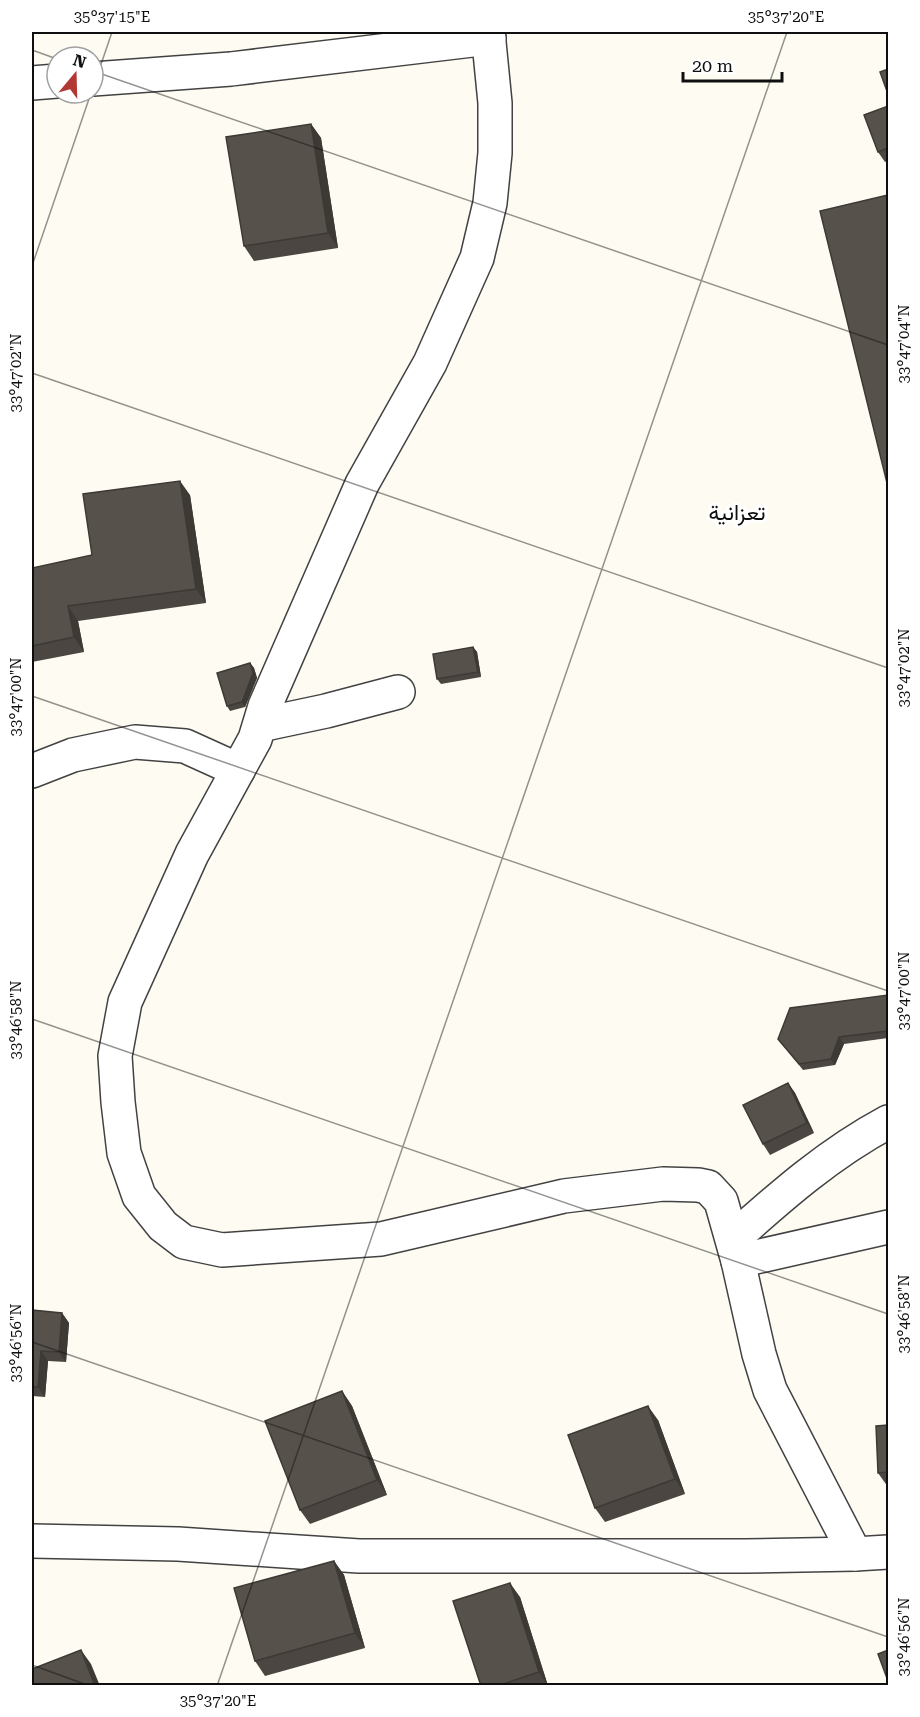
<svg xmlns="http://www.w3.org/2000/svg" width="920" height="1717" viewBox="0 0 920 1717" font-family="'Roboto Serif',Vazirmatn,serif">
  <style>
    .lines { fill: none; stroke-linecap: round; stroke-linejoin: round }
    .minor-casing { stroke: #424242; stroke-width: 36 }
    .minor { stroke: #fff; stroke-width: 33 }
    .wall { fill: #4b4641 }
    .shaded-wall { fill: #3d3935 }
    .building { fill: #57514c; stroke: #3d3935; stroke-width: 1.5 }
    .ticks { fill: none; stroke: #0f0f0f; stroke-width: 1.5; stroke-opacity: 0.45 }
    .labels { text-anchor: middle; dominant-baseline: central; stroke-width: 6; stroke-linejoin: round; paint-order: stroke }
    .quarter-label { font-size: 22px; fill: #0f0f0f; stroke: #fff }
    .neatline { fill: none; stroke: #0f0f0f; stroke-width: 2 }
    .ticks-label { font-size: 15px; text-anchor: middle; fill: #0f0f0f }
  </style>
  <rect width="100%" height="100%" fill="#fefcf2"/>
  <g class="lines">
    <defs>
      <g id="minor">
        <path d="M 488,32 L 495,103 L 495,153 L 490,203 L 477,258 L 430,363 L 362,484 L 265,706 L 255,739 L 192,854 L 125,1002 L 115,1056 L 118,1102 L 124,1153 L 139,1196 L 163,1226 L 184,1242 L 222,1250 L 381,1239 L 564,1196 L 663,1184 L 698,1185 L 708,1187 L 721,1201 L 738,1261 L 759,1354 L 770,1390 L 855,1554"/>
        <path d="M 93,79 L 231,69 L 489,38"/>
        <path d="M 32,83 L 57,81"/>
        <path d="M 260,725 L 326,711 L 398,692"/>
        <path d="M 32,771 L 73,755 L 135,742 L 185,746 L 238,770"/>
        <path d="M 733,1239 C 782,1195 830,1153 888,1122"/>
        <path d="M 738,1261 L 888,1227"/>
        <path d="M 32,1541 L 178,1544 L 359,1556 L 745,1556 L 855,1554 L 888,1552"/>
      </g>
    </defs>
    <!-- minor casing -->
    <use href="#minor" class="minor-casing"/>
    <!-- minor -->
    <use href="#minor" class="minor"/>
  </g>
  <!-- wall -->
  <g class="wall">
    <path d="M 888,106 L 888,161 L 885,162 L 878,152 Z"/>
    <path d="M 311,124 L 321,138 L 338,248 L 254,261 L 244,246 Z"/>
    <path d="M 190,495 L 206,603 L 78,621 L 84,652 L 32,662 L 32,568 L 92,555 Z"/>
    <path d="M 473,647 L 477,652 L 481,677 L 441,684 L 437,679 Z"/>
    <path d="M 250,663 L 254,668 L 257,678 L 245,707 L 230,711 L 227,706 Z"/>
    <path d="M 888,995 L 888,1038 L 844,1044 L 835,1065 L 803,1070 L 778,1039 Z"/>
    <path d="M 788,1083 L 795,1093 L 814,1133 L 770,1155 L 763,1144 Z"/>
    <path d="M 32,1310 L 62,1313 L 69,1323 L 66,1362 L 48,1361 L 45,1397 L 32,1396 Z"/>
    <path d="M 342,1391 L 352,1406 L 387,1495 L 310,1524 L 300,1510 Z"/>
    <path d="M 658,1420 L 685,1494 L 605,1522 L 595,1508 Z"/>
    <path d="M 888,1425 L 888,1487 L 878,1473 Z"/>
    <path d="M 334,1561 L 344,1575 L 365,1648 L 265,1676 L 255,1661 Z"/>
    <path d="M 520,1597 L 548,1686 L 481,1686 Z"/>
  </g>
  <!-- shaded-wall -->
  <g class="shaded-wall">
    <path d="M 311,124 L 321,138 L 338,248 L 328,233 Z"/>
    <path d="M 180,481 L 190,495 L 206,603 L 196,589 Z"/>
    <path d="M 68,606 L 78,621 L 84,652 L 74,637 Z"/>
    <path d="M 473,647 L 477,652 L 481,677 L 478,672 Z"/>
    <path d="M 250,663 L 254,668 L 257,678 L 245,707 L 242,702 Z"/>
    <path d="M 839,1037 L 844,1044 L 835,1065 L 831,1059 Z"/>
    <path d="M 788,1083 L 795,1093 L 814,1133 L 807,1123 Z"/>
    <path d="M 62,1313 L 69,1323 L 66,1362 L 59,1352 Z"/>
    <path d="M 41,1351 L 48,1361 L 45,1397 L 38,1387 Z"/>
    <path d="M 342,1391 L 352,1406 L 387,1495 L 377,1480 Z"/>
    <path d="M 648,1406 L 658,1420 L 685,1494 L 675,1479 Z"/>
    <path d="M 334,1561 L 344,1575 L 365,1648 L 355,1633 Z"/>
    <path d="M 510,1583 L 520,1597 L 548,1686 L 539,1672 Z"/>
    <path d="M 81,1650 L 91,1664 L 100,1686 L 95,1686 Z"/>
  </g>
  <!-- building -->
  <g class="building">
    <path d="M 888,69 L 888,94 L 880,72 Z"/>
    <path d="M 888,106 L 888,148 L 878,152 L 864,115 Z"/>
    <path d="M 311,124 L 328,233 L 244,246 L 226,137 Z"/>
    <path d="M 888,195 L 888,487 L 820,211 Z"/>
    <path d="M 180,481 L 196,589 L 68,606 L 74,637 L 32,646 L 32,568 L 92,555 L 83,494 Z"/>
    <path d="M 473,647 L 478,672 L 437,679 L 433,654 Z"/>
    <path d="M 250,663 L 253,673 L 242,702 L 227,706 L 217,673 Z"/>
    <path d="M 888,995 L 888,1031 L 839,1037 L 831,1059 L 799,1064 L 778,1039 L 790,1008 Z"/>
    <path d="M 788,1083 L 807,1123 L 763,1144 L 743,1105 Z"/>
    <path d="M 32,1310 L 62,1313 L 59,1352 L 41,1351 L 38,1387 L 32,1387 Z"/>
    <path d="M 342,1391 L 377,1480 L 300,1510 L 265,1421 Z"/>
    <path d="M 648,1406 L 675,1479 L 595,1508 L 568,1435 Z"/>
    <path d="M 888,1425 L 888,1472 L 878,1473 L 876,1426 Z"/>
    <path d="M 334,1561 L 355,1633 L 255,1661 L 234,1588 Z"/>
    <path d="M 510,1583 L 539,1672 L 497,1686 L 481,1686 L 453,1601 Z"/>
    <path d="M 81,1650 L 95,1686 L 32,1686 L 32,1669 Z"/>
    <path d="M 888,1650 L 888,1681 L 878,1654 Z"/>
  </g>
  <!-- ticks -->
  <path class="ticks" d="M 32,50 L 57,59M 93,71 L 888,345M 93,88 L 112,32M 32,266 L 91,93M 32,373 L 888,668M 32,696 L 888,991M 32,1019 L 888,1314M 32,1342 L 888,1637M 32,1665 L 90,1686M 217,1686 L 787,32"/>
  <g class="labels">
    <!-- quarter labels -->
    <g class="quarter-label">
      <text x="737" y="512">تعزانية</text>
    </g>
  </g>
  <!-- border -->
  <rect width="920" height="1717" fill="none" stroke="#ffffff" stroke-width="66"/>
  <!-- north arrow -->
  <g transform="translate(75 75) rotate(19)"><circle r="28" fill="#ffffff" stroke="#9f9f9f" stroke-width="1.5"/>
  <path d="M0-4.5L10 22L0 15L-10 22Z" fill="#b23633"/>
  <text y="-9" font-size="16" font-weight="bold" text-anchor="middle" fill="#0f0f0f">N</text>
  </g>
  <!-- scale -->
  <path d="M683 72v9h99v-9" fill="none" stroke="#0f0f0f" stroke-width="3"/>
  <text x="692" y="72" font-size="18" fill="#0f0f0f" stroke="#ffffff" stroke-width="4.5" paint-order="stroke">20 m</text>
  <rect x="33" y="33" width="854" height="1651" class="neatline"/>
  <g class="ticks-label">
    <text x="112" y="22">35°37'15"E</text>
    <text x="786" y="22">35°37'20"E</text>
    <text transform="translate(904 344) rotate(-90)" y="5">33°47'04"N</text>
    <text transform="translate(16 373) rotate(-90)" y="5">33°47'02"N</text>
    <text transform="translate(904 668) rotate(-90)" y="5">33°47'02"N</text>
    <text transform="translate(16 697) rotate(-90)" y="5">33°47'00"N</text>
    <text transform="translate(904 991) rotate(-90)" y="5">33°47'00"N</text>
    <text transform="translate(16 1020) rotate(-90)" y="5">33°46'58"N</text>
    <text transform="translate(904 1314) rotate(-90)" y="5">33°46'58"N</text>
    <text transform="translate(16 1343) rotate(-90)" y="5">33°46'56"N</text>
    <text transform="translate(904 1637) rotate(-90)" y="5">33°46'56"N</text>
    <text x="218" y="1706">35°37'20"E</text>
  </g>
</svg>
